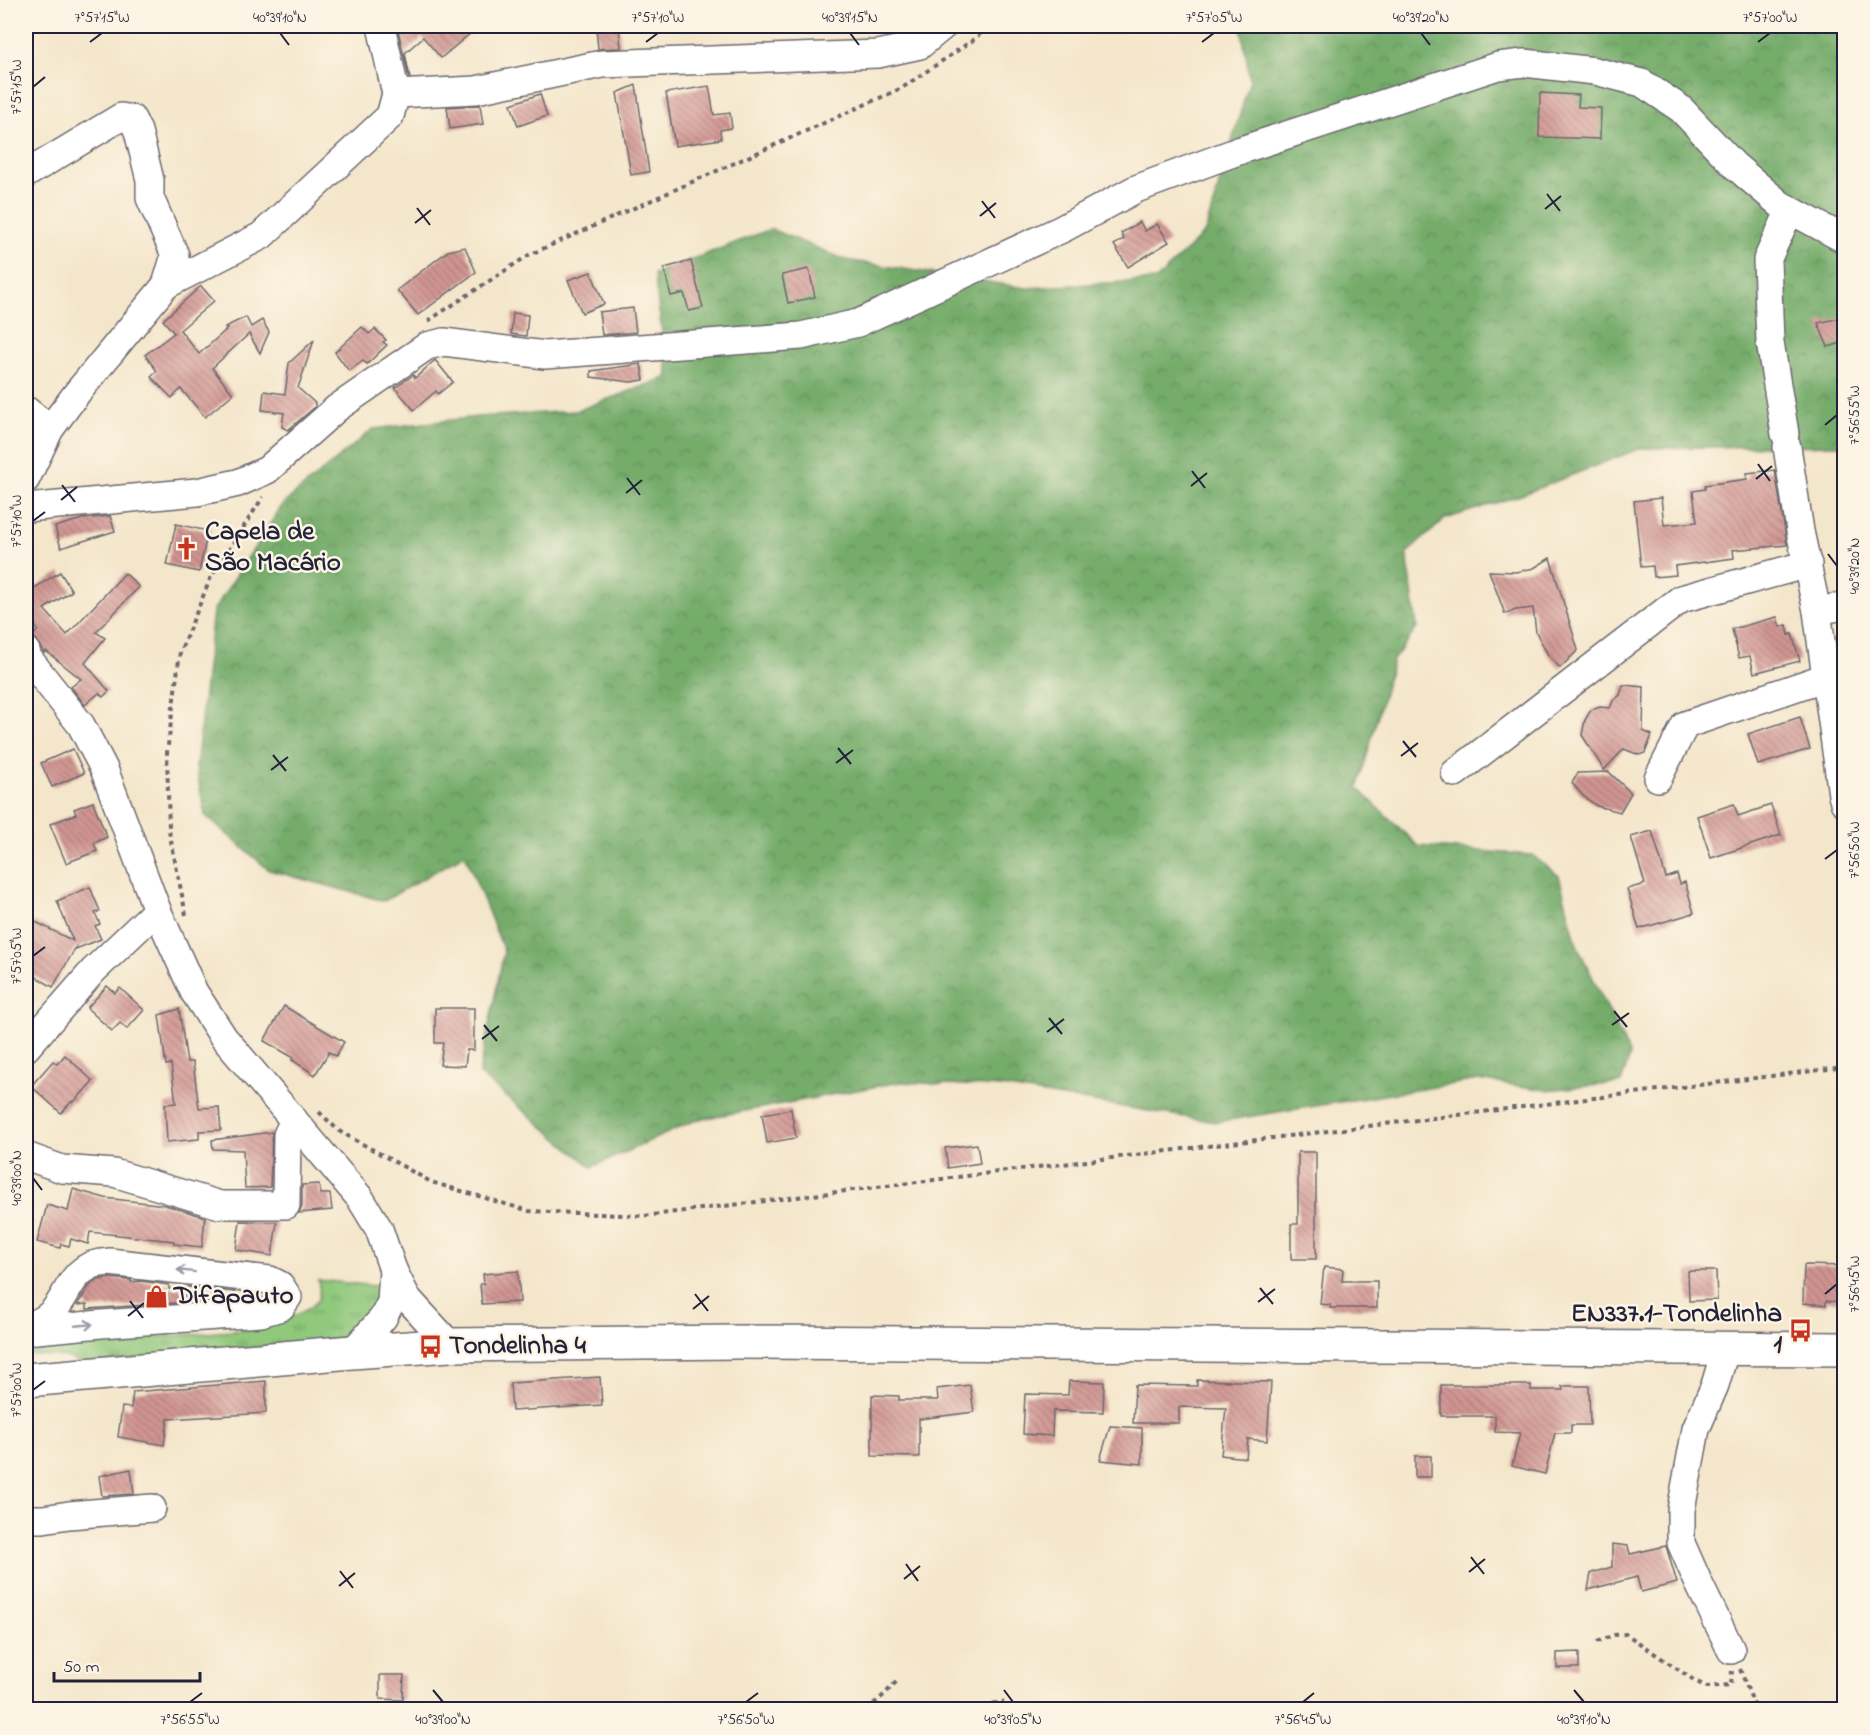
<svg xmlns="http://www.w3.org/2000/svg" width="1870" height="1735" viewBox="0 0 1870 1735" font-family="'Indie Flower',sans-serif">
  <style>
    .grass { fill: url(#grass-tufts); stroke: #59755b; stroke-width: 1.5 }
    .forest { fill: url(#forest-crowns); stroke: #4b6753; stroke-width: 1.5 }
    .building { fill: url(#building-back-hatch) }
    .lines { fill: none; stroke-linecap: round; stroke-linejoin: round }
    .minor-casing { stroke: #6c676d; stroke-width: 30 }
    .major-casing { stroke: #6c676d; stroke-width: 36 }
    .path { stroke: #6c676d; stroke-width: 4; stroke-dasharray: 4.5 4.5; stroke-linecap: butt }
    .minor { stroke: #fff; stroke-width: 27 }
    .major { stroke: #fff; stroke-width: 33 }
    .oneway { stroke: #9c9ca7 }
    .ticks { fill: none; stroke: #22223b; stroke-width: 2 }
    .labels { text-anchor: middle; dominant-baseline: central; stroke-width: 5; stroke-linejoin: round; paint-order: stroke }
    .poi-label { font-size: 27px; font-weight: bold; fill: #22223b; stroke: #fcf5e5; text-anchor: start }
    .neatline { fill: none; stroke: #22223b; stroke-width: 2 }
    .ticks-label { font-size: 15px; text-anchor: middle; fill: #22223b }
  </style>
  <defs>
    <pattern id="grass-tufts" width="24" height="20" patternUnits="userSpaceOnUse" patternTransform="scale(1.5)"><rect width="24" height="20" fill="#90c87b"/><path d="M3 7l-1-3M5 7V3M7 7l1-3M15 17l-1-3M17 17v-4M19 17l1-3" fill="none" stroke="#75a266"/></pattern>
    <pattern id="forest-crowns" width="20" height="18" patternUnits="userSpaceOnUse" patternTransform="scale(1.5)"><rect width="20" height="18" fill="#74ac6b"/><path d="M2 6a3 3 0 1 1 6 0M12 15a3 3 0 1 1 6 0" fill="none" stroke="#5f8c59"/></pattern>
    <pattern id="building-back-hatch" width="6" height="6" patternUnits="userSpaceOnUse" patternTransform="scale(1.5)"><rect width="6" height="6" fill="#d19592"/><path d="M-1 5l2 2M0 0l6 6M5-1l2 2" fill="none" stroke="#a97978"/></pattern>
  </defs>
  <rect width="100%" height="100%" fill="#fcf5e5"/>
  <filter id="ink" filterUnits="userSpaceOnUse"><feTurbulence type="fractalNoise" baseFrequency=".0167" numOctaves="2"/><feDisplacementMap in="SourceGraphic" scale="12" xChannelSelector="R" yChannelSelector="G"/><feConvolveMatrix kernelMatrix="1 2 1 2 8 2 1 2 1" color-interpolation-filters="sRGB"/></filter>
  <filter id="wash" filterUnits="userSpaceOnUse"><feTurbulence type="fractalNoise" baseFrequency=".008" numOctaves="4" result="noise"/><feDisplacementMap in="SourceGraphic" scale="24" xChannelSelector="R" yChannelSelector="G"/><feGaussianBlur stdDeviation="1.35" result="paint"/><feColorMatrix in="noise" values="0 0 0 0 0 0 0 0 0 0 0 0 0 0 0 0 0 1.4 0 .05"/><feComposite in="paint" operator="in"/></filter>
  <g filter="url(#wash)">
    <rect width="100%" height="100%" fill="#f4e6cb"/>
    <!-- grass -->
    <path class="grass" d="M 318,1280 L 384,1287 L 383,1304 L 352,1338 L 81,1364 L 67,1357 L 26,1354 L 26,1341 L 75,1337 L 107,1341 L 245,1330 L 245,1328 C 263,1324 310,1316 318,1299 C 321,1293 319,1286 318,1280 Z"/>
    <!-- forest -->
    <path class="forest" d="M 1241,26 L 1844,26 L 1844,445 L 1641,448 L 1521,495 L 1445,519 L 1407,553 L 1417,628 L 1393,660 L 1358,788 L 1418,846 L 1532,855 L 1559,876 L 1577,945 L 1630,1055 L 1621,1083 L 1546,1090 L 1478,1080 L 1216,1122 L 1002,1087 L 900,1082 L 696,1120 L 592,1167 L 479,1074 L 504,951 L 465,854 L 384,901 L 269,870 L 205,815 L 196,768 L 213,611 L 283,504 L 373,429 L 477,417 L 576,411 L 668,377 L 654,274 L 771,229 L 846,260 L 1026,288 L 1156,280 L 1205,232 L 1250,80 Z"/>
    <g id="blocks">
      <!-- building -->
      <g class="building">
        <path d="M 397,26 L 479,26 L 441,58 L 423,37 L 405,53 L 410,78 L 409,78 Z"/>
        <path d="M 596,26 L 619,26 L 621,48 L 598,49 Z"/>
        <path d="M 636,85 L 649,172 L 631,175 L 617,93 Z"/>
        <path d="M 709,86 L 714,115 L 730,113 L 732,128 L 720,130 L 721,139 L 675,146 L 666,93 Z"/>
        <path d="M 1540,93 L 1579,95 L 1578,107 L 1601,108 L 1600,139 L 1539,137 Z"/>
        <path d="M 540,94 L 547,116 L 518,126 L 511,104 Z"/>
        <path d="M 480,105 L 483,124 L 450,129 L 447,107 Z"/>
        <path d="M 1140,222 L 1145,231 L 1157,224 L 1169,242 L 1128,267 L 1114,245 L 1124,239 L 1121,233 Z"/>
        <path d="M 465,247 L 476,272 L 418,315 L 397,290 L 448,251 Z"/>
        <path d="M 691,261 L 703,308 L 689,311 L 684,293 L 671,296 L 664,268 Z"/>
        <path d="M 809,269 L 815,297 L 788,303 L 782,275 Z"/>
        <path d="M 591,272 L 604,304 L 582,313 L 568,280 Z"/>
        <path d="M 201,286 L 214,301 L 180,330 L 199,354 L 227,329 L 225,327 L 246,317 L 251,327 L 262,320 L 269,332 L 260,353 L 249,334 L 212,368 L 233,394 L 205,417 L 181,389 L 172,398 L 151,377 L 157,371 L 145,355 L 174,333 L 163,320 Z"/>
        <path d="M 633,308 L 636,332 L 602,335 L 599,312 Z"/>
        <path d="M 513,313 L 528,315 L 526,336 L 511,334 Z"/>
        <path d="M 1845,317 L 1845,342 L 1828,347 L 1818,323 Z"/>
        <path d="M 362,327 L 369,334 L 375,329 L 386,340 L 383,342 L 387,345 L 367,364 L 363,361 L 349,371 L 335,352 Z"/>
        <path d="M 314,340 L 298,388 L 315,403 L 315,407 L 288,430 L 282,427 L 284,413 L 262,410 L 264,391 L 285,394 L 289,363 Z"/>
        <path d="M 435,360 L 453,382 L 438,394 L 436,391 L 414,410 L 395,388 L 413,375 L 415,378 Z"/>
        <path d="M 641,364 L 644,380 L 631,382 L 591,377 L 591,371 Z"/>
        <path d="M 1775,470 L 1787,545 L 1733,550 L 1734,558 L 1675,566 L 1676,575 L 1654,577 L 1653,566 L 1641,567 L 1634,501 L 1661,498 L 1664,525 L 1697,522 L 1693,491 L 1705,489 L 1705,485 L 1747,479 L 1747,473 Z"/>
        <path d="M 110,516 L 115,531 L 61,548 L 55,527 L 82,519 Z"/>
        <path d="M 176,524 L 208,531 L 199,572 L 167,565 Z"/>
        <path d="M 1550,558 L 1578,650 L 1560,668 L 1548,655 L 1536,632 L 1533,608 L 1516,610 L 1505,614 L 1489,571 L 1516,572 L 1534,568 Z"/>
        <path d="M 60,572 L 72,591 L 44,609 L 67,635 L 125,573 L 139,587 L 96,632 L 105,638 L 85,663 L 109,691 L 103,697 L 99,693 L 85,705 L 71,687 L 81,679 L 46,651 L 44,653 L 37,640 L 32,637 L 38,630 L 30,618 L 26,621 L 26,589 L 28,592 Z"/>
        <path d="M 1777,617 L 1780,627 L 1787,625 L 1789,635 L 1792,634 L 1800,661 L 1754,673 L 1750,656 L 1739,658 L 1732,629 Z"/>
        <path d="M 1623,685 L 1644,687 L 1643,731 L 1652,735 L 1645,753 L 1639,755 L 1624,749 L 1604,770 L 1582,735 L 1585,720 L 1591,710 L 1600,707 L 1610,708 L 1613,701 L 1620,695 Z"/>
        <path d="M 1800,717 L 1810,749 L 1758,765 L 1748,734 Z"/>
        <path d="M 73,749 L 84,773 L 52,787 L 41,763 Z"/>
        <path d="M 1609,772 L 1631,793 L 1620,812 L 1597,806 L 1583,796 L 1572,783 L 1578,773 Z"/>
        <path d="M 93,802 L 107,837 L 94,843 L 97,851 L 66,863 L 50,824 L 76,814 L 74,809 Z"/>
        <path d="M 1734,804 L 1738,816 L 1771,805 L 1781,835 L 1711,858 L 1697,816 Z"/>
        <path d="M 1652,831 L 1666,878 L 1677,874 L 1680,884 L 1685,882 L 1694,913 L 1639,929 L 1627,889 L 1645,884 L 1631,837 Z"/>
        <path d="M 90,887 L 100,911 L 95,913 L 100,924 L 95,926 L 101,939 L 76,949 L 76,947 L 53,987 L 26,971 L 26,937 L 34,921 L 73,941 L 57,901 Z"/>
        <path d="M 107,986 L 115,993 L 120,988 L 144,1010 L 127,1029 L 120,1023 L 112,1031 L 87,1008 Z"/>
        <path d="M 284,1006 L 344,1042 L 336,1056 L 329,1052 L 315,1075 L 292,1060 L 294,1058 L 264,1041 Z"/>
        <path d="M 435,1008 L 474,1008 L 474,1050 L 467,1050 L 465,1066 L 440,1065 L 443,1043 L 435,1043 Z"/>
        <path d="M 179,1009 L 187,1062 L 193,1062 L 199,1108 L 219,1107 L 221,1130 L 199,1131 L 199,1139 L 167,1142 L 165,1104 L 176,1103 L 171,1064 L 166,1065 L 159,1015 Z"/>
        <path d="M 65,1055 L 93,1081 L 73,1103 L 72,1101 L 61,1113 L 31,1086 L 53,1061 L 57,1064 Z"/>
        <path d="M 791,1109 L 796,1138 L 767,1143 L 762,1114 Z"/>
        <path d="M 272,1132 L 270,1187 L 245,1188 L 243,1150 L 213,1149 L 212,1140 Z"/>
        <path d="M 977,1144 L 980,1163 L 948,1168 L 945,1148 Z"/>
        <path d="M 1298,1152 L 1316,1152 L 1316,1259 L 1291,1259 L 1291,1224 L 1298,1224 Z"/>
        <path d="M 319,1184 L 320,1194 L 330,1194 L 332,1210 L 299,1213 L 302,1205 L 302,1185 Z"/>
        <path d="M 73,1189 L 105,1198 L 165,1205 L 205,1217 L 202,1247 L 174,1244 L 174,1241 L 90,1232 L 88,1244 L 71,1239 L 69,1246 L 61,1244 L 60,1248 L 37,1242 L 47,1205 L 68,1211 Z"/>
        <path d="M 240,1221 L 277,1222 L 272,1256 L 236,1250 Z"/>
        <path d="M 1804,1265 L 1845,1266 L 1844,1302 L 1826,1301 L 1826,1305 L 1803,1303 Z"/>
        <path d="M 1324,1267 L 1343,1269 L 1342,1281 L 1377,1281 L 1377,1308 L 1330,1308 L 1330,1305 L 1320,1304 Z"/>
        <path d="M 518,1271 L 520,1302 L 482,1304 L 480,1284 L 484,1284 L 483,1274 Z"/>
        <path d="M 1688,1271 L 1716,1271 L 1717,1300 L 1689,1301 Z"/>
        <path d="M 109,1278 L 131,1280 L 131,1282 L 141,1281 L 169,1285 L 169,1289 L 189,1287 L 235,1292 L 236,1299 L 87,1309 L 87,1304 L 77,1305 L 91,1284 L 98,1280 Z"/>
        <path d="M 600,1377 L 602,1405 L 512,1411 L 510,1383 Z"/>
        <path d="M 1197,1380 L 1271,1382 L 1267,1441 L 1248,1439 L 1246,1458 L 1221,1455 L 1226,1408 L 1179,1407 L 1179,1423 L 1133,1423 L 1135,1385 L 1197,1386 Z"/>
        <path d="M 266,1381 L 266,1413 L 168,1419 L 164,1445 L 118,1437 L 122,1407 L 131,1408 L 133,1392 Z"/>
        <path d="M 1069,1381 L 1104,1382 L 1103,1412 L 1053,1411 L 1052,1436 L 1023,1434 L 1025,1394 L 1068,1395 Z"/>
        <path d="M 970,1385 L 974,1412 L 919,1419 L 919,1457 L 872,1456 L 872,1395 L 899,1396 L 899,1400 L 938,1400 L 937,1389 Z"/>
        <path d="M 1441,1385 L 1531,1385 L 1531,1390 L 1563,1390 L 1562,1386 L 1589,1386 L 1590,1425 L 1571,1425 L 1571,1433 L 1555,1433 L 1545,1474 L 1512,1466 L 1520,1433 L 1495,1432 L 1495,1416 L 1441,1416 Z"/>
        <path d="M 1110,1426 L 1142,1428 L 1142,1464 L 1100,1460 Z"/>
        <rect x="1415" y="1456" width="16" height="21"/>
        <path d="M 131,1469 L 134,1494 L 102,1496 L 99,1476 Z"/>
        <path d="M 1612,1544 L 1628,1546 L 1630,1554 L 1666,1546 L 1677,1583 L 1641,1592 L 1637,1577 L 1588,1590 L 1591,1573 L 1612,1567 Z"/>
        <path d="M 1579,1652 L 1579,1668 L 1557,1668 L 1557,1653 Z"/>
        <path d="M 380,1675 L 404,1675 L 403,1700 L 380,1699 Z"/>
      </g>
    </g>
  </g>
  <g filter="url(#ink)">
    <use href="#blocks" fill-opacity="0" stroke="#6c676d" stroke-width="1.5"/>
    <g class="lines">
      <defs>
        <g id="minor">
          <path d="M 396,94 L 476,90 L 602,64 L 878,54 L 920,45 L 943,26"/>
          <path d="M 26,174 L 121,117 L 132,119 L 138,131 L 150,180 L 150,198 L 175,255 L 166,285"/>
          <path d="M 26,410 L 50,429"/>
          <path d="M 1785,434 L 1770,342 L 1767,260 L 1790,210"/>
          <path d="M 1787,447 L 1800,531 L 1817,611 L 1842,795 L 1844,802"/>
          <path d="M 26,479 L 50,429 L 77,393 L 166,285 L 261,236 L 390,116 L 396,94 L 381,26"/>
          <path d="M 26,508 L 197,492 L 238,483 L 267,470 L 337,408 L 427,346 L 444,342 L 545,355 L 801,336 L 858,323 L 1062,229 L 1136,189 L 1241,150 L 1498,66 L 1524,63 L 1595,71 L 1642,83 L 1681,109 L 1734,165 L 1781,205 L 1844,239"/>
          <path d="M 1817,611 L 1844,606"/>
          <path d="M 26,651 L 28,658 L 81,725 L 104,769 L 157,910 L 194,992 L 224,1038 L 360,1198 L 379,1229 L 393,1270 L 407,1298 L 450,1345"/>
          <path d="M 1455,773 L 1681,599 L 1808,564"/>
          <path d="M 1658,778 L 1685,725 L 1826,677"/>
          <path d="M 26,1048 L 93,971 L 157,910"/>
          <path d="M 26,1156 L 62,1169 L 114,1173 L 220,1205 L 286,1205 L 287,1135 L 294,1120"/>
          <path d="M 26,1326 C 67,1318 61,1280 90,1266 C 96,1263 103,1263 109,1262 L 270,1280 L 280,1285 L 288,1297 L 281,1307 L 261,1313 L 101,1324 L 26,1331"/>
          <path d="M 1726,1348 L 1715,1385 L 1696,1429 L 1681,1510 L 1681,1543 L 1699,1584 L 1731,1650"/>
          <path d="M 352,1352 L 383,1318 L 391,1302 L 393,1270"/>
          <path d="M 26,1519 L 43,1519 L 69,1515 L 152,1508"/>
        </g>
        <path id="major" d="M 26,1380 L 352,1352 L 450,1345 L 738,1342 L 1844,1349"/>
      </defs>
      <!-- minor casing -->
      <use href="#minor" class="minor-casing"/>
      <!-- major casing -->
      <use href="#major" class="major-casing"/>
      <!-- path -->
      <g class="path">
        <path d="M 1837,26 L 1844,30"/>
        <path d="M 428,321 L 529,255 L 902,88 L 973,40 L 989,26"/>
        <path d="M 186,915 L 169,831 L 167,753 L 180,652 L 211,577 L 263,497"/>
        <path d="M 319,1112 L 339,1131 L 431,1182 L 529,1211 L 644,1216 L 1844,1067"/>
        <path d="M 1597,1642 L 1614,1635 L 1626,1634 L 1695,1681 L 1707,1687 L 1731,1685 L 1732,1671"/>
        <path d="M 1740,1669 L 1756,1710"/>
        <path d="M 867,1710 L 884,1695 L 898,1680"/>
        <path d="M 989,1710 L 990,1704 L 1004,1702"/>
      </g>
      <!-- minor -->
      <use href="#minor" class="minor"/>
      <!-- major -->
      <use href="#major" class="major"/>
    </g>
    <!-- one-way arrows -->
    <defs><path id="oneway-shaft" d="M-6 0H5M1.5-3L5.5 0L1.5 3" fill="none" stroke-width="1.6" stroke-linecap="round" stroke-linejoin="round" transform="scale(1.5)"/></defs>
    <g class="oneway">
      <use href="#oneway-shaft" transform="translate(186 1271) rotate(-173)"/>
      <use href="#oneway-shaft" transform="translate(84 1325) rotate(-5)"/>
    </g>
  </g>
  <!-- ticks -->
  <path class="ticks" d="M 280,33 L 289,45M 850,33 L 859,45M 1421,33 L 1430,45M 90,42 L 102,33M 646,42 L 658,33M 1202,42 L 1214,33M 1758,42 L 1770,33M 33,87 L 45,77M 1547,194 L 1560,211M 982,201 L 995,218M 417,208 L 430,225M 1545,209 L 1561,196M 980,216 L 996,203M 415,223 L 431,210M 1825,425 L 1837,415M 1758,464 L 1770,481M 1192,471 L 1205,488M 627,478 L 640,495M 1756,479 L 1772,466M 62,485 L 75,502M 1191,486 L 1207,473M 626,493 L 642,480M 61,500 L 77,487M 33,521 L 45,512M 1828,554 L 1837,566M 1403,741 L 1416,757M 838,748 L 851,764M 273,755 L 286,771M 1401,756 L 1418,743M 836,763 L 853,750M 271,770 L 288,757M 1825,859 L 1837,850M 33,956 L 45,947M 1614,1011 L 1627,1027M 1049,1018 L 1062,1034M 484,1025 L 497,1041M 1612,1025 L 1629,1013M 1047,1032 L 1064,1019M 482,1039 L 499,1026M 33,1178 L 42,1190M 1260,1288 L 1273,1304M 695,1294 L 708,1311M 1825,1294 L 1837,1284M 130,1301 L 143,1318M 1258,1302 L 1275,1289M 693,1309 L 709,1296M 128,1316 L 144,1303M 33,1390 L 45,1381M 1471,1557 L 1484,1574M 906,1564 L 918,1581M 340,1571 L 353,1588M 1469,1572 L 1485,1559M 904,1579 L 920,1566M 339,1586 L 355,1573M 433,1690 L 443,1702M 1004,1690 L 1013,1702M 1574,1690 L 1584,1702M 190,1702 L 202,1693M 746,1702 L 758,1693M 1303,1702 L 1314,1693"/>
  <!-- icons -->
  <defs>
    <symbol id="church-bare" viewBox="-9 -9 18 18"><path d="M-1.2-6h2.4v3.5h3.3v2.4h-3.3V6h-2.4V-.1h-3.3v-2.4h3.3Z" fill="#c8321e" stroke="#fcf5e5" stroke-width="2.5" paint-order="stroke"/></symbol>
    <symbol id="shop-bare" viewBox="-9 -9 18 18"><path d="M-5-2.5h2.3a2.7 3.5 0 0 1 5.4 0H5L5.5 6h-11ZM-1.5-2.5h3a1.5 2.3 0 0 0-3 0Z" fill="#c8321e" stroke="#fcf5e5" stroke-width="2.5" paint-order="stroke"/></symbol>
    <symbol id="bus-bare" viewBox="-9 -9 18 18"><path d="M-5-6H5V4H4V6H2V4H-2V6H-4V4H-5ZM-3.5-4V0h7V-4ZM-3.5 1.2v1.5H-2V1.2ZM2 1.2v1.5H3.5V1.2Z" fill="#c8321e" stroke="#fcf5e5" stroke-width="2.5" paint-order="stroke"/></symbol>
  </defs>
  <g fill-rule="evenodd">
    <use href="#church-bare" x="170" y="532" width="33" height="33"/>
    <use href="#shop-bare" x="140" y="1280" width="33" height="33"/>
    <use href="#bus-bare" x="1784" y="1314" width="33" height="33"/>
    <use href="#bus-bare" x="414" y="1330" width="33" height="33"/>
  </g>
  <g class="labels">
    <!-- poi labels -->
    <g class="poi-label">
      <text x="205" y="532">Capela de<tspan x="205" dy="31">São Macário</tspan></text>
      <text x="174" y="1296">Difapauto</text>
      <text x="1782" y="1314" text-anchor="end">EN337.1-Tondelinha<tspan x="1782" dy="31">1</tspan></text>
      <text x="449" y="1346">Tondelinha 4</text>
    </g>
  </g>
  <!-- margin -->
  <rect width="1870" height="1735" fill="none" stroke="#fcf5e5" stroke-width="66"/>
  <!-- scale -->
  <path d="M54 1672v9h146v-9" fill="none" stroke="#22223b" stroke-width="3"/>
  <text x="63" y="1672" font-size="18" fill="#22223b" stroke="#fcf5e5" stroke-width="4.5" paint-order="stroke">50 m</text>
  <rect x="33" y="33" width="1804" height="1669" class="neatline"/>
  <g class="ticks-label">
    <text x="102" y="22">7°57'15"W</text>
    <text x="280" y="22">40°39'10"N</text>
    <text x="658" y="22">7°57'10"W</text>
    <text x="850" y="22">40°39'15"N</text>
    <text x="1214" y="22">7°57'05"W</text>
    <text x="1421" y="22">40°39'20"N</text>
    <text x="1770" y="22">7°57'00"W</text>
    <text transform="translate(16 87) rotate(-90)" y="5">7°57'15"W</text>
    <text transform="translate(1854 415) rotate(-90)" y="5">7°56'55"W</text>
    <text transform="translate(16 521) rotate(-90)" y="5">7°57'10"W</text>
    <text transform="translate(1854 566) rotate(-90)" y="5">40°39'20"N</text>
    <text transform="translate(1854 850) rotate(-90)" y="5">7°56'50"W</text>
    <text transform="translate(16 956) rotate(-90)" y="5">7°57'05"W</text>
    <text transform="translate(16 1178) rotate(-90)" y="5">40°39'00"N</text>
    <text transform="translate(1854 1284) rotate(-90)" y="5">7°56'45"W</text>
    <text transform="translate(16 1390) rotate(-90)" y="5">7°57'00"W</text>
    <text x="190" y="1724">7°56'55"W</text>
    <text x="443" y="1724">40°39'00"N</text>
    <text x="746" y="1724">7°56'50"W</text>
    <text x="1013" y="1724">40°39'05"N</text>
    <text x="1303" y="1724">7°56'45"W</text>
    <text x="1584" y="1724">40°39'10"N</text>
  </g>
</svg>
